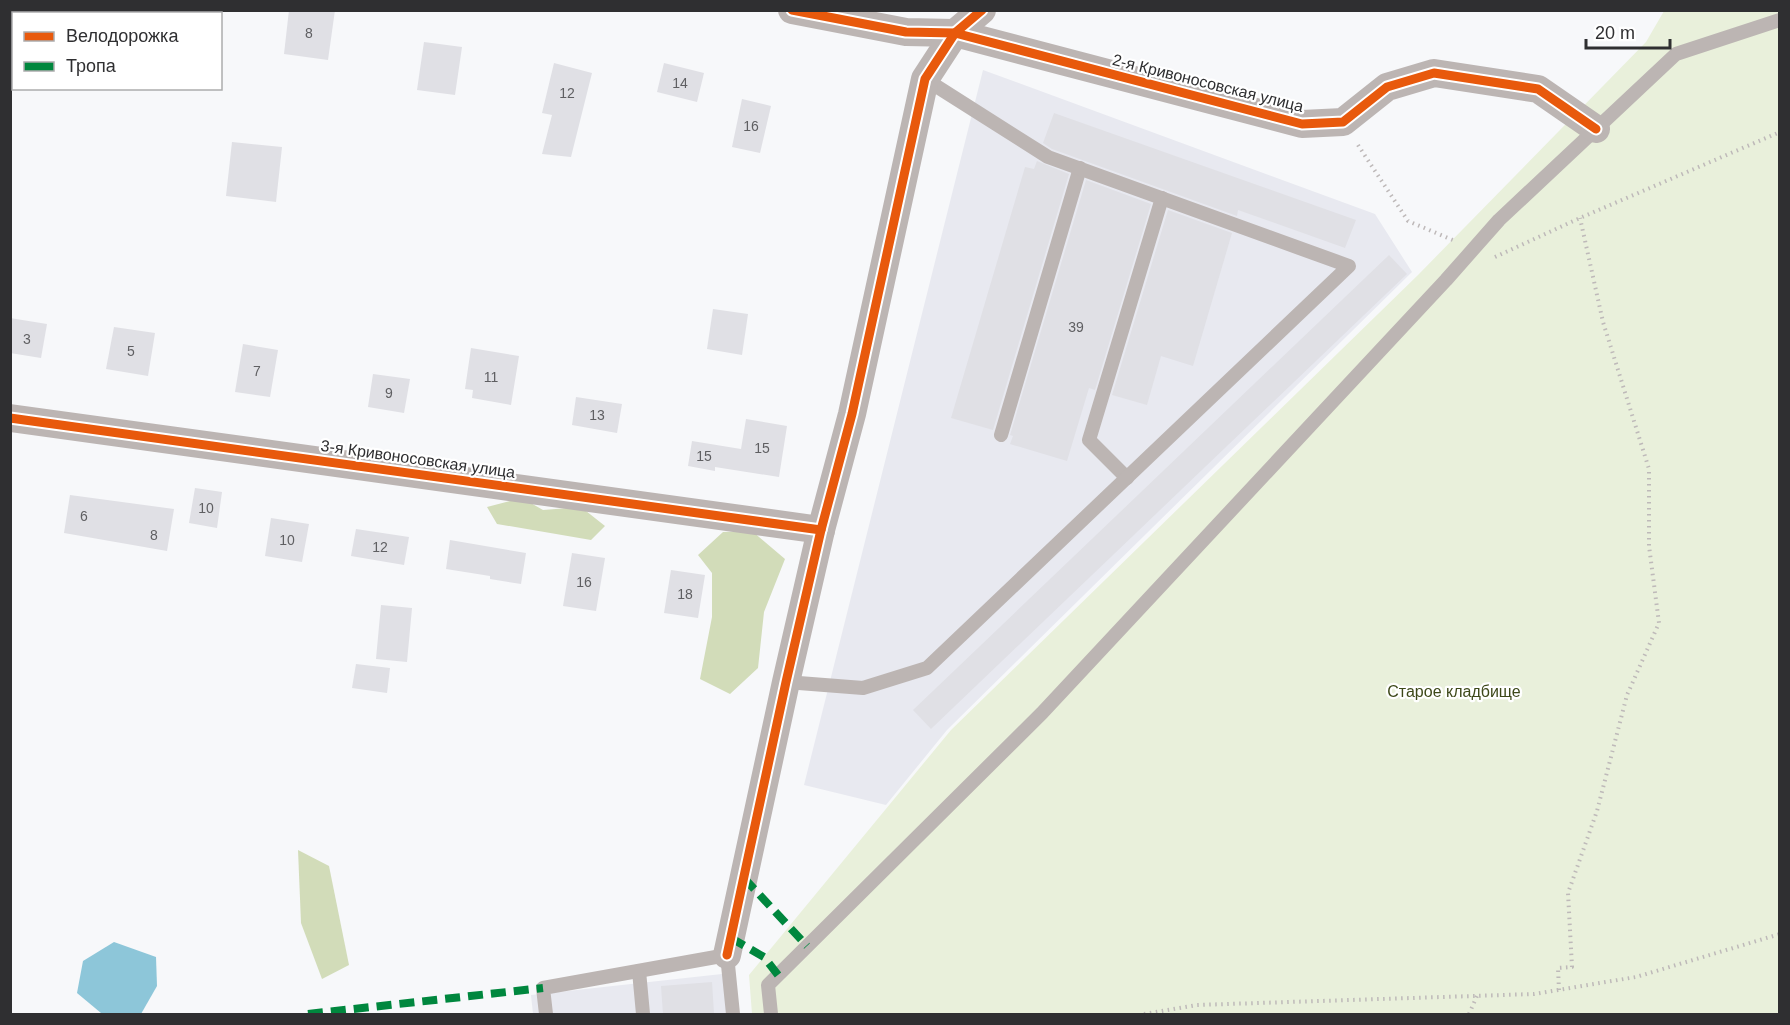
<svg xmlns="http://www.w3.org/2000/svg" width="1790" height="1025" viewBox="0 0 1790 1025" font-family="Helvetica,sans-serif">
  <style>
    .built { fill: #e8e9f0 }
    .green { fill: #e9f0db }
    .forest { fill: #d2dcb9 }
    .water { fill: #8dc6d9 }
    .building { fill: #e0e0e5 }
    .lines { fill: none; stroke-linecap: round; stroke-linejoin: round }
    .path { stroke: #beb9b9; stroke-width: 4; stroke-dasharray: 1.5 4.5; stroke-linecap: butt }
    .lane { stroke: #bcb5b3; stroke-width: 14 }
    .street { stroke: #bcb5b3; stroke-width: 28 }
    .quiet { stroke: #00873e; stroke-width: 8; stroke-dasharray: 15 8; stroke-linecap: butt }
    .cycleway-casing { stroke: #fff; stroke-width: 13 }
    .cycleway { stroke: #e8590c; stroke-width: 9 }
    .labels { text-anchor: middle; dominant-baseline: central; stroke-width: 4.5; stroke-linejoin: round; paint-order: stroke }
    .number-label { font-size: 14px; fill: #5f5f62 }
    .street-label { font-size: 16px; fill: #2f2f31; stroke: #fff }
    .park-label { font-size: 16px; fill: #3d4819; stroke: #fff }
  </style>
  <rect width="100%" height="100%" fill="#f7f8fa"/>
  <!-- built -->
  <g class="built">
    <path d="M 983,70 L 1375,214 L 1412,272 L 947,730 L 886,805 L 804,785 Z"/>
    <path d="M 731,973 L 735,1014 L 533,1014 L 531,995 Z"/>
  </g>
  <!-- green -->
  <path class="green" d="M 1664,11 L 1779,11 L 1779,1014 L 752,1014 L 749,975 L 951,730 L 1418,275 L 1646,42 Z"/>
  <!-- forest -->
  <g class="forest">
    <path d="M 522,498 L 543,510 L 581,507 L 605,526 L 591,540 L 497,524 L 487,507 Z"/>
    <path d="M 752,531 L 785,559 L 764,612 L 758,668 L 730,694 L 700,679 L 712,617 L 712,573 L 698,555 L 723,532 Z"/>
    <path d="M 298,850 L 329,866 L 349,965 L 322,979 L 301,923 Z"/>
  </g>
  <!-- water -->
  <path class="water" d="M 114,942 L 156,957 L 157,986 L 141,1014 L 101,1013 L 77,993 L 83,961 Z"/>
  <!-- building -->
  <g class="building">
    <path d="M 289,10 L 335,10 L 328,60 L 284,54 Z"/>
    <path d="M 424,42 L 462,47 L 455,95 L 417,90 Z"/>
    <path d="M 554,63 L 592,73 L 571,157 L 542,154 L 552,115 L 542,113 Z"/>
    <path d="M 664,63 L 704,73 L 697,102 L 657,92 Z"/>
    <path d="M 742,99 L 771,106 L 760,153 L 732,147 Z"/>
    <path d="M 1054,113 L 1356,220 L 1345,248 L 1238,210 L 1237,216 L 1052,149 L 1043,143 Z"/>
    <path d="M 232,142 L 282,147 L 276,202 L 226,196 Z"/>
    <path d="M 1037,161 L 1069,174 L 993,430 L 951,418 L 1025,167 L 1034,169 Z"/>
    <path d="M 1086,180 L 1151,204 L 1095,390 L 1089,388 L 1067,461 L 1010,444 L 1013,436 L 1010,435 Z"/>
    <path d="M 1168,210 L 1232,233 L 1193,366 L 1161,356 L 1147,405 L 1112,395 Z"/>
    <path d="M 1389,255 L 1407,274 L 931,729 L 913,710 Z"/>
    <path d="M 713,309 L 748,314 L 742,355 L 707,349 Z"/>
    <path d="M 10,318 L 47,324 L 41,358 L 10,353 Z"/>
    <path d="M 114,327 L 155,333 L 148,376 L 106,369 Z"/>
    <path d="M 243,344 L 278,350 L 270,397 L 235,392 Z"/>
    <path d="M 471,348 L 519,356 L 511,405 L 472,398 L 473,390 L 465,389 Z"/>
    <path d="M 373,374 L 410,379 L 404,413 L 368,407 Z"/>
    <path d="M 576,397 L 622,404 L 617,433 L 572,425 Z"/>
    <path d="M 746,419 L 787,426 L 779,477 L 715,467 L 715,471 L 688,466 L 692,441 L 741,449 Z"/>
    <path d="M 195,488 L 222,492 L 217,528 L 189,523 Z"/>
    <path d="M 70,495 L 174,509 L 167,551 L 64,533 Z"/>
    <path d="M 271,518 L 309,524 L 302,562 L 265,556 Z"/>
    <path d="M 356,529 L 409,537 L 404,565 L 351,556 Z"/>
    <path d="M 450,540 L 526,553 L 521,584 L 490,579 L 490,576 L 446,569 Z"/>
    <path d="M 572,553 L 605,558 L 596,611 L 563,606 Z"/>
    <path d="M 671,570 L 705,575 L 698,618 L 664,613 Z"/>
    <path d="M 381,605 L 412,608 L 407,662 L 376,659 Z"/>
    <path d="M 356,664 L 390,668 L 387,693 L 352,688 Z"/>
    <path d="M 712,982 L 714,1014 L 663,1014 L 661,986 Z"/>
  </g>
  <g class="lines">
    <!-- path -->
    <g class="path">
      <path d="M 1358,145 L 1408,221 L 1455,241"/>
      <path d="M 1495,257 L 1580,218 L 1780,132"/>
      <path d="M 1559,990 L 1558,968 L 1572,967 L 1568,893 L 1597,811 L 1627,695 L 1659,623 L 1649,546 L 1649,469 L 1603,322 L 1580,218"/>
      <path d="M 1144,1014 L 1197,1005 L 1534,994 L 1636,977 L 1780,934"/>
      <path d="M 1469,1014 L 1477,996"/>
    </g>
    <!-- lane -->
    <g class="lane">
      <path d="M 1001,435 L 1080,168"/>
      <path d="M 1127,478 L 1089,440 L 1162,198"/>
      <path d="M 786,682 L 863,688 L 927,668 L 1349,266 L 1048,157 L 925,79"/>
      <path d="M 639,971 L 643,1014"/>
      <path d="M 546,1014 L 543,988 L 727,955 L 733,1014"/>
      <path d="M 771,1014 L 768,985 L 1042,713 L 1446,280 L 1499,220 L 1676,54 L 1780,20"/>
    </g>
    <!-- street -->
    <g class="street">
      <path d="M 792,10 L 906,32 L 955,33 L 1302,124 L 1343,122 L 1387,87 L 1434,73 L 1538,89 L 1596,129"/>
      <path d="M 10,418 L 821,530"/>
      <path d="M 727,955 L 786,682 L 821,530 L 852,414 L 925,79 L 955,33 L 982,10"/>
    </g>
    <!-- quiet -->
    <g class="quiet">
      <path d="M 744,878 L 807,946"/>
      <path d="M 731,938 L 764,957 L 778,975"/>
      <path d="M 308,1014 L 543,988"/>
    </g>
    <defs>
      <g id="cycleway">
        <path d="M 792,10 L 906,32 L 955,33 L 1302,124 L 1343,122 L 1387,87 L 1434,73 L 1538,89 L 1596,129"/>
        <path d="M 10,418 L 821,530"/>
        <path d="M 727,955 L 786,682 L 821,530 L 852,414 L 925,79 L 955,33 L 982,10"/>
      </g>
    </defs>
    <!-- cycleway casing -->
    <use href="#cycleway" class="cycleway-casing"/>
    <!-- cycleway -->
    <use href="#cycleway" class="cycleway"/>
  </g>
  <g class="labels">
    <!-- number labels -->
    <g class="number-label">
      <text x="309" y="33">8</text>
      <text x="680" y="83">14</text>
      <text x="567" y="93">12</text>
      <text x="751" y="126">16</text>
      <text x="1076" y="327">39</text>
      <text x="27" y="339">3</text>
      <text x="131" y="351">5</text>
      <text x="257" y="371">7</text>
      <text x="491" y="377">11</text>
      <text x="389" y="393">9</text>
      <text x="597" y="415">13</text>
      <text x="762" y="448">15</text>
      <text x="704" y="456">15</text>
      <text x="206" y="508">10</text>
      <text x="84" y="516">6</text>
      <text x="154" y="535">8</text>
      <text x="287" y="540">10</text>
      <text x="380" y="547">12</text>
      <text x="584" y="582">16</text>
      <text x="685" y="594">18</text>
    </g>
    <!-- street labels -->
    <g class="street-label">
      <text transform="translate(1208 83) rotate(14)">2-я Кривоносовская улица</text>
      <text transform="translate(418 459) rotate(8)">3-я Кривоносовская улица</text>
    </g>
    <!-- park labels -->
    <g class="park-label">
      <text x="1454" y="691">Старое кладбище</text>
    </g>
  </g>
  <!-- border -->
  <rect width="1790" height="1025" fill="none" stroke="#2f2f31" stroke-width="24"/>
  <!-- legend -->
  <rect x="12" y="12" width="210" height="78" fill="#ffffff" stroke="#acacad" stroke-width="1.5"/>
  <rect x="24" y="32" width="30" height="9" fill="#e8590c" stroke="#acacad" stroke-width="1.5"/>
  <text x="66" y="42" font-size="18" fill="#2f2f31">Велодорожка</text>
  <rect x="24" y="62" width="30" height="9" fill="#00873e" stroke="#acacad" stroke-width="1.5"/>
  <text x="66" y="72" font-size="18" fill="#2f2f31">Тропа</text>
  <!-- scale -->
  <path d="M1586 39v9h84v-9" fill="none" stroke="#2f2f31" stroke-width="3"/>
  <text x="1595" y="39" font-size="18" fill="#2f2f31" stroke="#ffffff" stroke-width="4.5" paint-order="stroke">20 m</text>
</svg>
